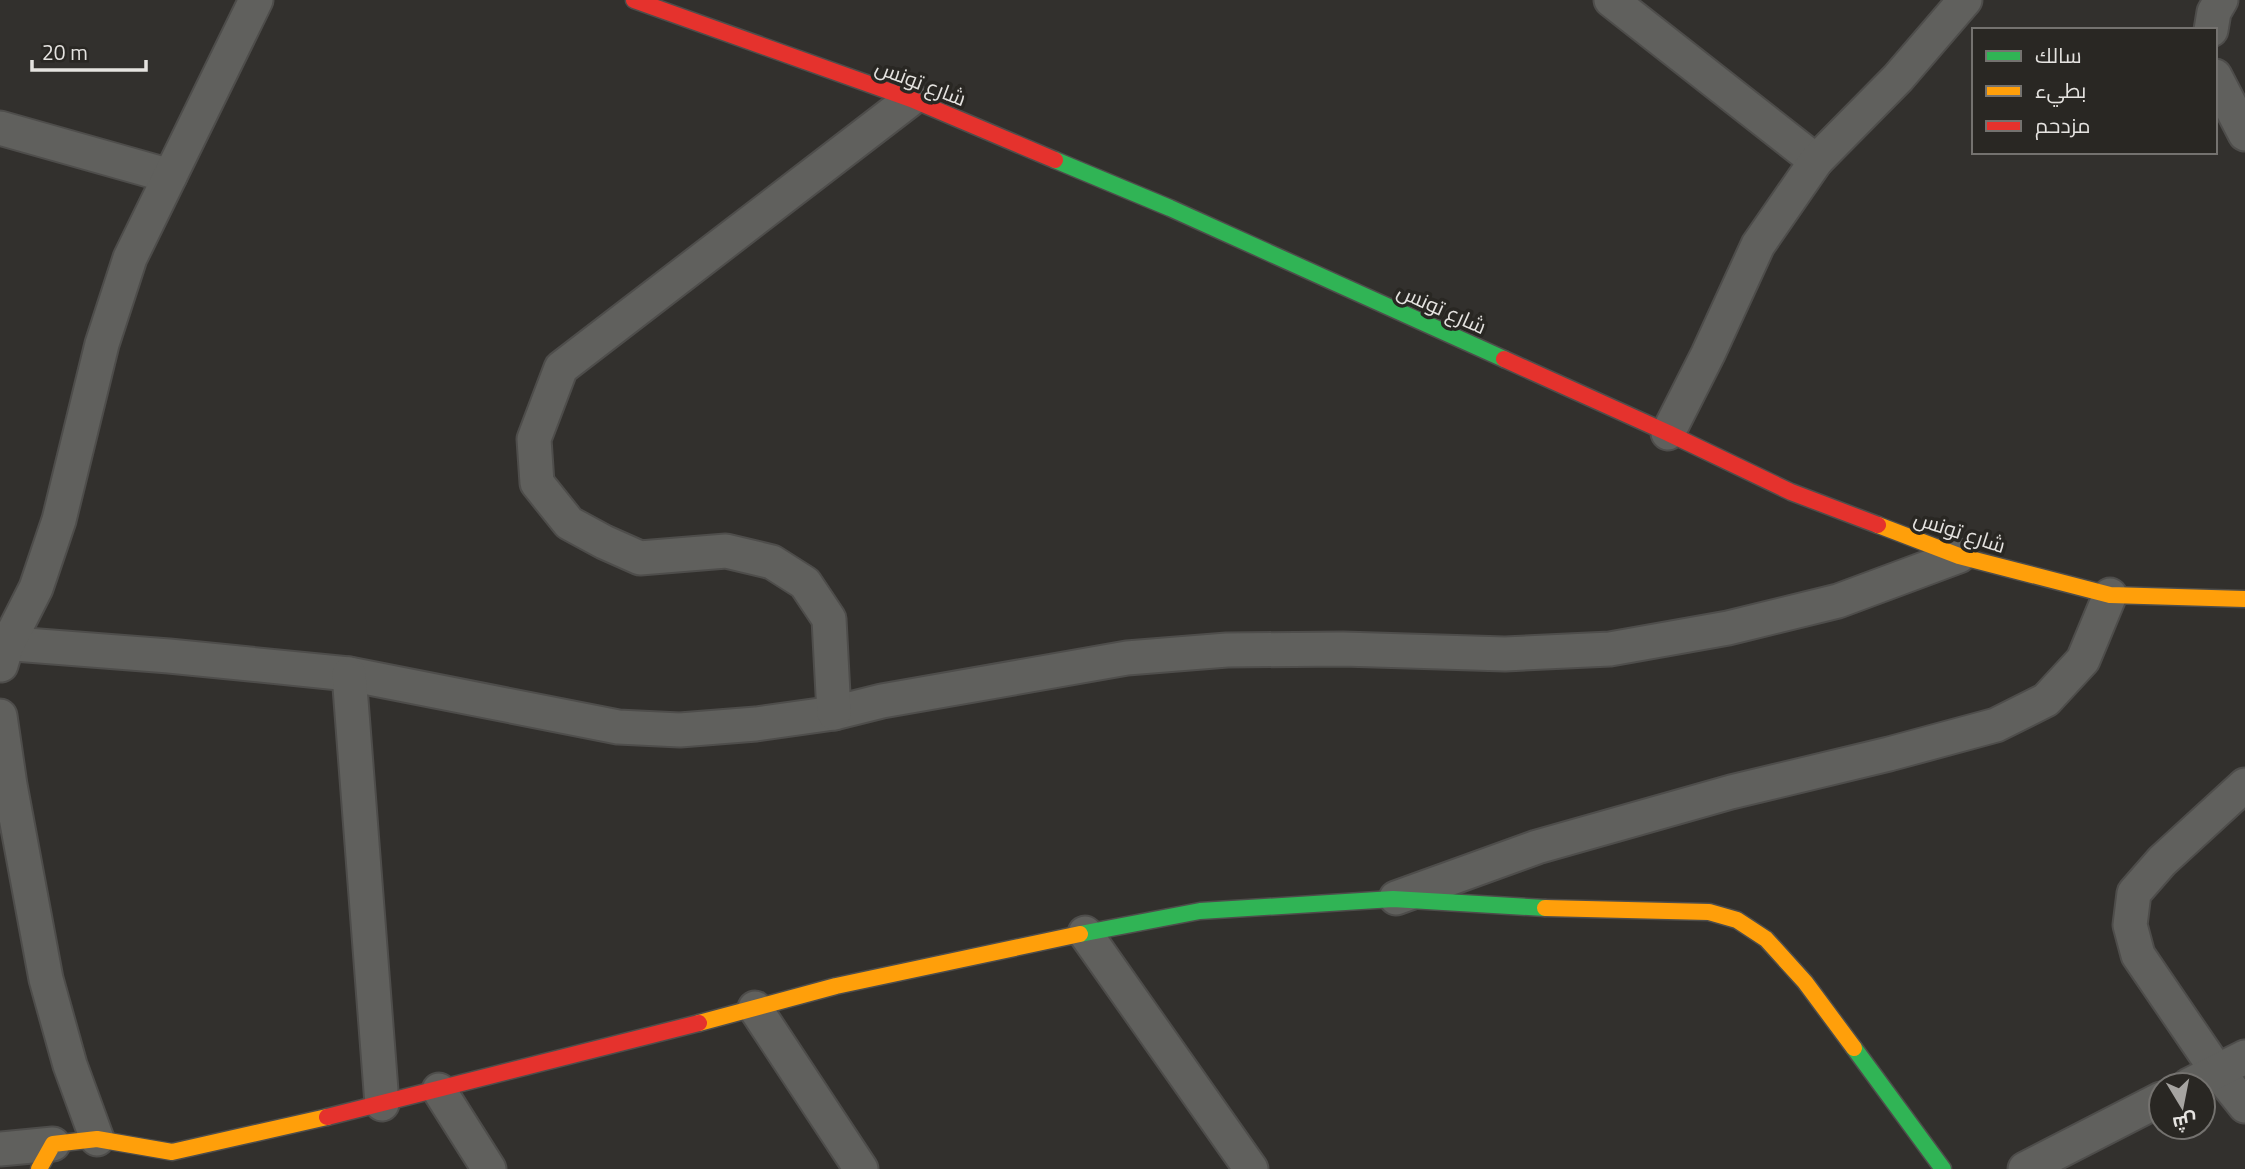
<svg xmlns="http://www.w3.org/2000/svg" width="2245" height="1169" viewBox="0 0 2245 1169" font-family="'Titillium Web',Cairo,sans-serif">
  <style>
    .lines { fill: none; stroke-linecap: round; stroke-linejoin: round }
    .street-casing { stroke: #4e4d4b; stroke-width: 37 }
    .fast-casing { stroke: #4e4d4b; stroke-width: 19 }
    .slow-casing { stroke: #4e4d4b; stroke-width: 19 }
    .jam-casing { stroke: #4e4d4b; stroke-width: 19 }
    .street { stroke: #60605d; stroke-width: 33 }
    .fast { stroke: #30b455; stroke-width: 16 }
    .slow { stroke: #ff9f0a; stroke-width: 16 }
    .jam { stroke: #e5322d; stroke-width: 16 }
    .labels { text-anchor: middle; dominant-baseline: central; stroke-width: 7; stroke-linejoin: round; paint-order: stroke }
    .street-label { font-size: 21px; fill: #e5e3e0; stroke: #292723 }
  </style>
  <rect width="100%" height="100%" fill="#32302d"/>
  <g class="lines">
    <defs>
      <g id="street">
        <path d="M 1611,0 L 1816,161"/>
        <path d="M 2211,30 L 2214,12 L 2221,0"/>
        <path d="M 2215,76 L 2245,134"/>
        <path d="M 0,128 L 170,176"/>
        <path d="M 1668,433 L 1708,354 L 1758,245 L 1816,161 L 1898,78 L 1965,0"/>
        <path d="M 0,643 L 169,656 L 349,674 L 618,727 L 680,730 L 756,724 L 834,713 L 882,701 L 1127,658 L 1227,650 L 1343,649 L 1505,654 L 1610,649 L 1728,628 L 1838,601 L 1959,556"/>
        <path d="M 1,665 L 7,645 L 36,588 L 59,520 L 102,344 L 130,258 L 256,0"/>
        <path d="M 349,674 L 382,1104"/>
        <path d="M 834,713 L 829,619 L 805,583 L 772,562 L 726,551 L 640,558 L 604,542 L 569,523 L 537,483 L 534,439 L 561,368 L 911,99"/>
        <path d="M 0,716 L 10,785 L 46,979 L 70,1065 L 97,1139"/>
        <path d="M 2245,785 L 2162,861 L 2134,893 L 2130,925 L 2138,955 L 2217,1071 L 2245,1106"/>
        <path d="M 1396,898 L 1537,847 L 1731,792 L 1889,754 L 1996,725 L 2046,700 L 2083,660 L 2110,595"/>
        <path d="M 1085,933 L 1251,1169"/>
        <path d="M 755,1008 L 861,1169"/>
        <path d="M 2189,1085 L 2245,1057"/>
        <path d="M 439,1090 L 489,1169"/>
        <path d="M 0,1149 L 53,1144"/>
        <path d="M 2025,1169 L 2161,1099"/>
      </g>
      <g id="fast">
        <path d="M 1055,160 L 1170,208 L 1504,359"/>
        <path d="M 1080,934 L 1200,911 L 1393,899 L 1545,908"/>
        <path d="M 1854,1048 L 1943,1169"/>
      </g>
      <g id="slow">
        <path d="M 1878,525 L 1959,556 L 2110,595 L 2245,599"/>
        <path d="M 1545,908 L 1709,912 L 1737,920 L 1766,939 L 1805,982 L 1854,1048"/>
        <path d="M 699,1023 L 836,986 L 1080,934"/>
        <path d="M 39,1169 L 53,1144 L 97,1139 L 172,1152 L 327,1117"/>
      </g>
      <g id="jam">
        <path d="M 634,0 L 911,99 L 1055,160"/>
        <path d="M 1504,359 L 1668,433 L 1791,492 L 1878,525"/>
        <path d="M 327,1117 L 699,1023"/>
      </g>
    </defs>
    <!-- street casing -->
    <use href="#street" class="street-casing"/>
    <!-- fast casing -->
    <use href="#fast" class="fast-casing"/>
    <!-- slow casing -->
    <use href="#slow" class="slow-casing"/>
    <!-- jam casing -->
    <use href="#jam" class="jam-casing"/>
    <!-- street -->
    <use href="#street" class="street"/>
    <!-- fast -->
    <use href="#fast" class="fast"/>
    <!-- slow -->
    <use href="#slow" class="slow"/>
    <!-- jam -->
    <use href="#jam" class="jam"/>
  </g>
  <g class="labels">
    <!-- street labels -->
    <g class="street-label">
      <text transform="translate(921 82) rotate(21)">شارع تونس</text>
      <text transform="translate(1442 308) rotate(24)">شارع تونس</text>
      <text transform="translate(1960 531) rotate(18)">شارع تونس</text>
    </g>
  </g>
  <!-- legend -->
  <rect x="1972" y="28" width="245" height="126" fill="#292723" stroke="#74726f" stroke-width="2"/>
  <rect x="1986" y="51" width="35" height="10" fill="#30b455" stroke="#74726f" stroke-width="2"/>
  <text x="2035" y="63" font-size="21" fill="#e5e3e0">سالك</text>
  <rect x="1986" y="86" width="35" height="10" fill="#ff9f0a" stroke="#74726f" stroke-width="2"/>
  <text x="2035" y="98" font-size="21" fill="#e5e3e0">بطيء</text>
  <rect x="1986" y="121" width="35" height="10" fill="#e5322d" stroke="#74726f" stroke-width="2"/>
  <text x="2035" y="133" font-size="21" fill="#e5e3e0">مزدحم</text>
  <!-- north arrow -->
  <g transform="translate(2182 1106) rotate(170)"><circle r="33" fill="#292723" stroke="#74726f" stroke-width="2"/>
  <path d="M0-5L12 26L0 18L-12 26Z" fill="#a6a4a1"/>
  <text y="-10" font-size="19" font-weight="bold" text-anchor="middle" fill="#e5e3e0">ش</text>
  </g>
  <!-- scale -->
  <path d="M32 60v10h114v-10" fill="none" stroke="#e5e3e0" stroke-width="3.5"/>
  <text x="42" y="60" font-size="21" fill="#e5e3e0" stroke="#292723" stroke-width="5" paint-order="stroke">20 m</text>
</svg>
